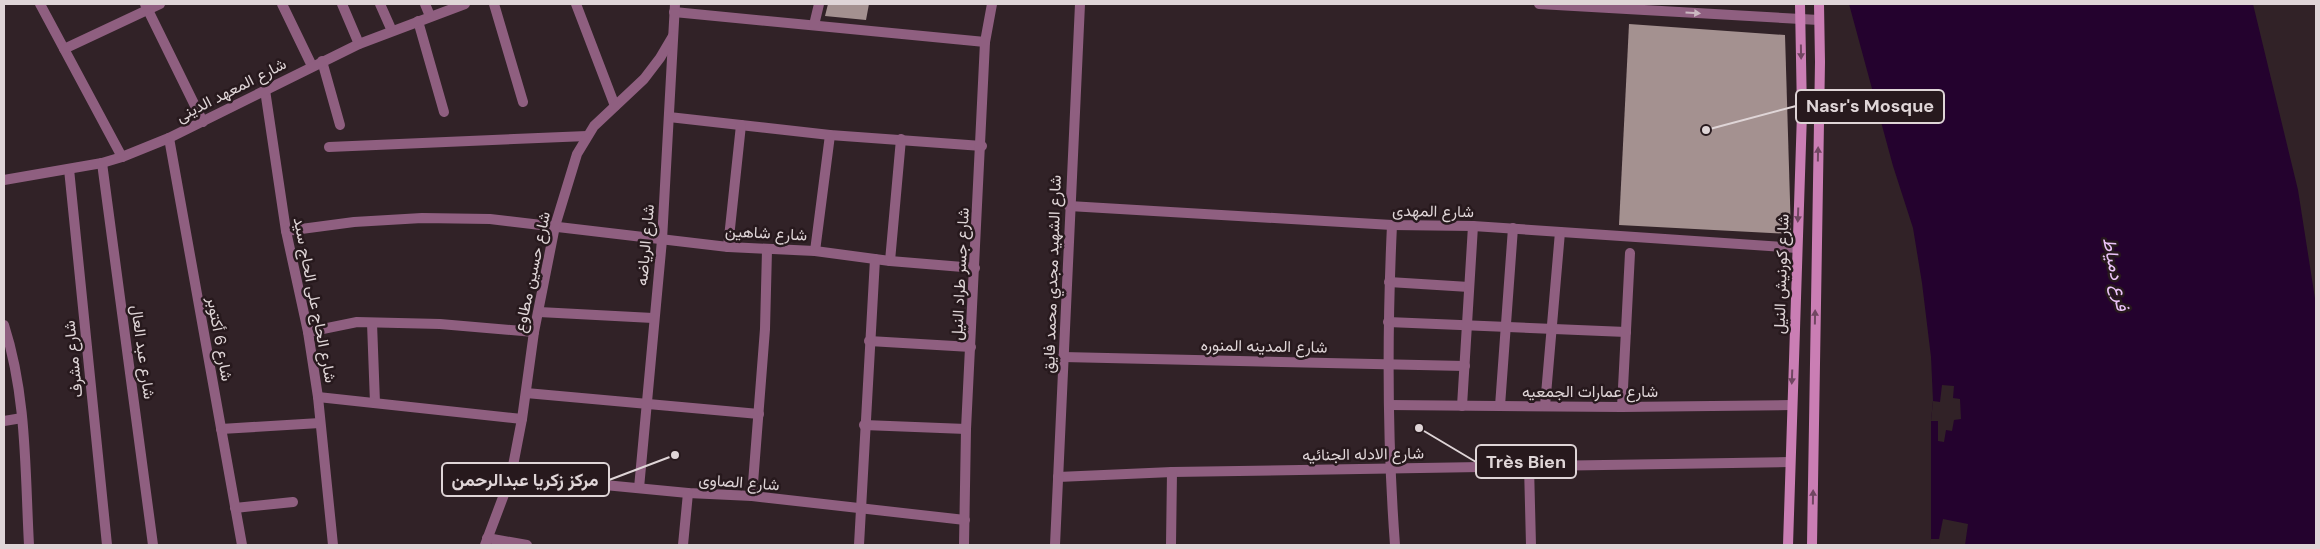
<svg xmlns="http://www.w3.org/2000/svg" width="2320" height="549" viewBox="0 0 2320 549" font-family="'DM Sans',Vazirmatn,sans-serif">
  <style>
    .water { fill: #24022e }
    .pier { fill: #312227 }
    .building { fill: #a49190 }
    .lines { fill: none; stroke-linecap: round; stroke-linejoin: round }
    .minor { stroke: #8f5f80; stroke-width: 10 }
    .secondary { stroke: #ca7eb4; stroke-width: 10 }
    .oneway { fill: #cbb8c1 }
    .oneway2 { fill: #704661 }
    .labels { text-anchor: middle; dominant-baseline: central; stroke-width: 5; stroke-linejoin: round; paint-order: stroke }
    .street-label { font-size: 16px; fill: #dfd5d7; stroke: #27191d }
    .water-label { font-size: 18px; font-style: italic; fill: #ecc4f9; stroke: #27191d }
    .leader { fill: none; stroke: #dfd5d7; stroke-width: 2 }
    .callout-dot { fill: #dfd5d7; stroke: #27191d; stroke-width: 2 }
    .callout { fill: #27191d; stroke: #dfd5d7; stroke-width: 2 }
    .callout-label { font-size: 18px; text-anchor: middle; font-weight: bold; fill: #dfd5d7 }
  </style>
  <rect width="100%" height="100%" fill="#312227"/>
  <!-- water -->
  <path class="water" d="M 1849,4 L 2253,4 L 2298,190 L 2316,305 L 2316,545 L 1931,545 L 1931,421 L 1933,401 L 1931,357 L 1922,283 L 1913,228 L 1893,166 Z"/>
  <!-- pier -->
  <g class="pier">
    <path d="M 1942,385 L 1954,386 L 1953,398 L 1960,399 L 1961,419 L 1954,420 L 1952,431 L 1946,430 L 1944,442 L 1938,441 L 1938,421 L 1931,421 L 1933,401 L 1940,402 Z"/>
    <path d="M 1943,519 L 1968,524 L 1965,545 L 1931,544 L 1930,539 L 1939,539 Z"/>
  </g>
  <!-- building -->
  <g class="building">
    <path d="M 828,4 L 869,4 L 866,20 L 825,16 Z"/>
    <path d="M 1629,24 L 1785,35 L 1791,234 L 1619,225 Z"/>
  </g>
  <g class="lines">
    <!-- minor -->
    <g class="minor">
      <path d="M 40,4 L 122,157"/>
      <path d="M 145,4 L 203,122"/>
      <path d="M 282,4 L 312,66"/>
      <path d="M 342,4 L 359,44"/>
      <path d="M 380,4 L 392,31"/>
      <path d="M 425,4 L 430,16"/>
      <path d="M 494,4 L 523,102"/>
      <path d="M 576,4 L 615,106"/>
      <path d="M 1539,4 L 1819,20"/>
      <path d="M 674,12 L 985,42"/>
      <path d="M 418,21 L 444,112"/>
      <path d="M 814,25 L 819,4"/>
      <path d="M 64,49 L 160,4"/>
      <path d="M 322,61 L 340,125"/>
      <path d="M 265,90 L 286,231 L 308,332 L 318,397 L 333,545"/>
      <path d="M 669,117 L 830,135 L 982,146"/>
      <path d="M 169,138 L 242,545"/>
      <path d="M 329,147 L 587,136"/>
      <path d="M 102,163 L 153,545"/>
      <path d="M 69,169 L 107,545"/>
      <path d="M 4,180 L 102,163 L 122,157 L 169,138 L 359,44 L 465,4"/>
      <path d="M 1069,206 L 1392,225 L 1473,226 L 1797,248"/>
      <path d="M 1392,225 C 1387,332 1387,438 1395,545"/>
      <path d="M 286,231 L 354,222 L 422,218 L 490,219 L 728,247 L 815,251 L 890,261 L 975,268"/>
      <path d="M 728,247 L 741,125"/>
      <path d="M 815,251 L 830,135"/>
      <path d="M 890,261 L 901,139"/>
      <path d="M 1389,282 L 1469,287"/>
      <path d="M 539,312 L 653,318"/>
      <path d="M 1388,322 L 1626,332"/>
      <path d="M 372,323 L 375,403"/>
      <path d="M 4,325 C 27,396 25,472 29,545"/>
      <path d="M 308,332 L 357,322 L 440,324 L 534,332"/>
      <path d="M 869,341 L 971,347"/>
      <path d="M 1063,357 L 1465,366"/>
      <path d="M 526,393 L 759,414"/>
      <path d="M 318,397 L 522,419"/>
      <path d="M 1389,405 L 1622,407 L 1791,405"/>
      <path d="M 1462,406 L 1473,226"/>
      <path d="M 1500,406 L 1513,228"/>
      <path d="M 1545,406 L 1560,232"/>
      <path d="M 1622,407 L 1630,253"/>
      <path d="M 4,421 L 22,418"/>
      <path d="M 864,425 L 966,429"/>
      <path d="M 221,429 L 320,423"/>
      <path d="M 1529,466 L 1531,545"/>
      <path d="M 511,476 L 688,493 L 752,496 L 965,520"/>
      <path d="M 1058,477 L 1172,472 L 1789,462"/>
      <path d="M 639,488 L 662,240 L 675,4"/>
      <path d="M 752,496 L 765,329 L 767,250"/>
      <path d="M 235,508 L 293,502"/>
      <path d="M 487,538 L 527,545"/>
      <path d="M 485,545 L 511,476 L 522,419 L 534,332 L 555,226 L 577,154 L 594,126 L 644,79 L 660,58 L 673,36"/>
      <path d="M 683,545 L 688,493"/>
      <path d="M 859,545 L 875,259"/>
      <path d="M 964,545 L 966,429 L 985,42 L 992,4"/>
      <path d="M 1055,545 L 1080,4"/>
      <path d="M 1171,545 L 1172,472"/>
    </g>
    <!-- secondary -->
    <g class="secondary">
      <path d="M 1788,545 L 1802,113 L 1800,4"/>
      <path d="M 1812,545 L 1820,62 L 1819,4"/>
    </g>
  </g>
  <!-- one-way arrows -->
  <defs><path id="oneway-solid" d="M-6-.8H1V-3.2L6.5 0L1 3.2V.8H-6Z" transform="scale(1.25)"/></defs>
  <use class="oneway" href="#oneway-solid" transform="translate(1693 13) rotate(4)"/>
  <g class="oneway2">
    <use href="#oneway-solid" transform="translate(1801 52) rotate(89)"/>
    <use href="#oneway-solid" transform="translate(1818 154) rotate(-89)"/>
    <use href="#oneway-solid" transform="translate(1798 215) rotate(92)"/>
    <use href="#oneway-solid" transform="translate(1815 317) rotate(-89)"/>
    <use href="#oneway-solid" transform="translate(1792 377) rotate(92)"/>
    <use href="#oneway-solid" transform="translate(1813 497) rotate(-89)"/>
  </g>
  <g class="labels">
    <!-- street labels -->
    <g class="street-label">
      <text transform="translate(231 90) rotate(-27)">شارع المعهد الدينى</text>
      <text transform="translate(1433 211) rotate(1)">شارع المهدى</text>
      <text transform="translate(766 233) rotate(3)">شارع شاهين</text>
      <text transform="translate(645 245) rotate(-85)">شارع الرياضه</text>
      <text transform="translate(532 272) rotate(-78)">شارع حسين مطاوع</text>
      <text transform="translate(960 274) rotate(-87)">شارع جسر طراد النيل</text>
      <text transform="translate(1052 274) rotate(-88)">شارع الشهيد مجدي محمد فايق</text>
      <text transform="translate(1781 274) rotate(-88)">شارع كورنيش النيل</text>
      <text transform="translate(315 300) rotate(79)">شارع الحاج على الحاج سيد</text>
      <text transform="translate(220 339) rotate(80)">شارع 6 أكتوبر</text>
      <text transform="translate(1264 346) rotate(1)">شارع المدينه المنوره</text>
      <text transform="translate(143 352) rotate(82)">شارع عبد العال</text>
      <text transform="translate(73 359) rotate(-96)">شارع مشرف</text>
      <text x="1590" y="391">شارع عمارات الجمعيه</text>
      <text transform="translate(1363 454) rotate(-1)">شارع الادله الجنائيه</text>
      <text transform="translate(739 482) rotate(4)">شارع الصاوى</text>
    </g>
    <!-- water labels -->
    <g class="water-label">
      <text transform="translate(2116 274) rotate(79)">فرع دمياط</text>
    </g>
  </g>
  <!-- callouts -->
  <path class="leader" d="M1706 130L1796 106M1419 428L1476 462M675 455L609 480"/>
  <g class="callout-dot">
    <circle cx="1706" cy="130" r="5"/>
    <circle cx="1419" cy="428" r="5"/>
    <circle cx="675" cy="455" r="5"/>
  </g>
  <g class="callout">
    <rect x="1796" y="90" width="148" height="33" rx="5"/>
    <rect x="1476" y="445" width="100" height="33" rx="5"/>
    <rect x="442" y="463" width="167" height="33" rx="5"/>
  </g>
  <g class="callout-label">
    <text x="1870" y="112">Nasr's Mosque</text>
    <text x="1526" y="468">Très Bien</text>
    <text x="525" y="486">مركز زكريا عبدالرحمن</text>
  </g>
  <!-- border -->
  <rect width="2320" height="549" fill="none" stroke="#dfd5d7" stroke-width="10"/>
</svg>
